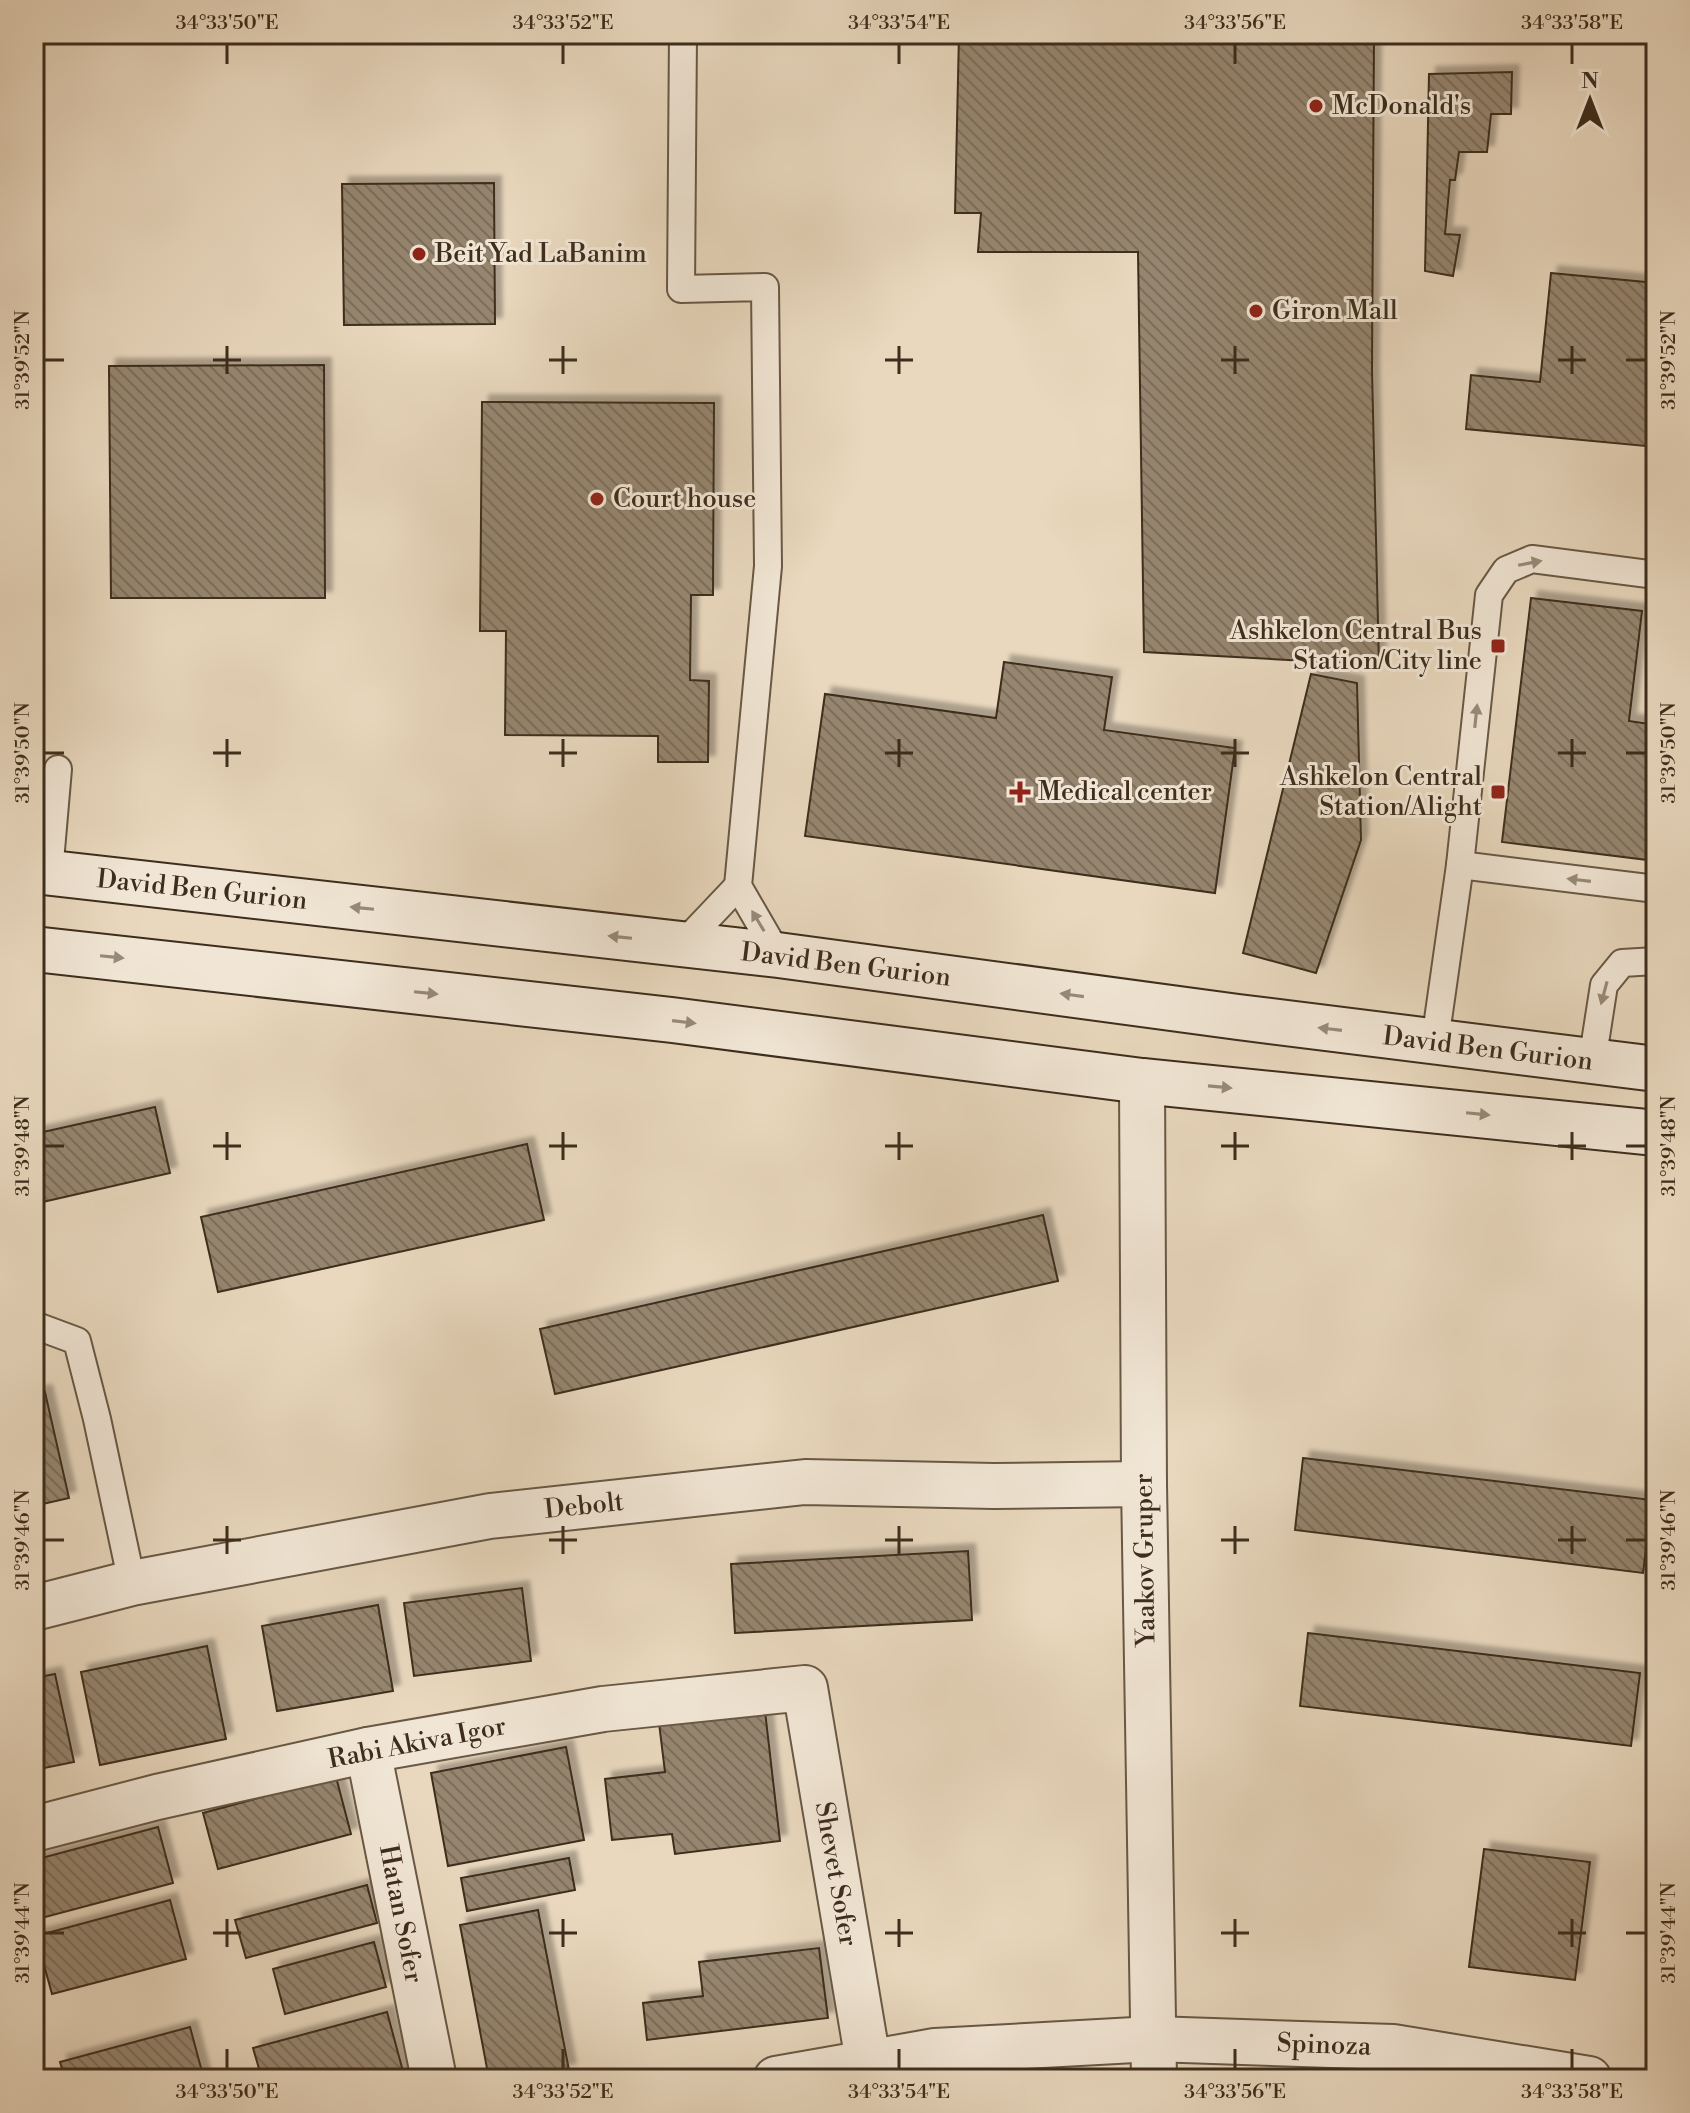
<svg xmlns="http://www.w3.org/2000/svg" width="1690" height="2113" viewBox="0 0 1690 2113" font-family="'Libre Bodoni',serif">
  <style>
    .building { fill: url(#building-back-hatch); stroke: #3d2d1c; stroke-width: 2; filter: url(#shadow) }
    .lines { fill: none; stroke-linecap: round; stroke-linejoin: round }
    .service-casing { stroke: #685844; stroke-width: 30 }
    .minor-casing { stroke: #685844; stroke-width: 48 }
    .secondary-casing { stroke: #3d2d1c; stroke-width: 48 }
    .service { stroke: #f1e6d5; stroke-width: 26 }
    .minor { stroke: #f1e6d5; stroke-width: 44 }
    .secondary { stroke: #f1e6d5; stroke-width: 44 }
    .oneway { fill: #978a78 }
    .ticks { fill: none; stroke: #3d2d1c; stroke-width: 3 }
    .poi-dot { fill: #8f2418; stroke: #f1e6d5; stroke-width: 3 }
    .labels { text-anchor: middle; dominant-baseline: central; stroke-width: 6; stroke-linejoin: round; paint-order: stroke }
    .poi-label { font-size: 26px; fill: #3d2d1c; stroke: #f1e6d5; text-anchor: start }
    .street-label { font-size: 26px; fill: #3d2d1c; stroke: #f1e6d5 }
    .neatline { fill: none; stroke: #3d2d1c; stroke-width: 3 }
    .ticks-label { font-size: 20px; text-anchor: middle; fill: #3d2d1c }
  </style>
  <defs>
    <pattern id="building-back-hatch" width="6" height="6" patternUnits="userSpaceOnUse" patternTransform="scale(2)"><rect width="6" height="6" fill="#968670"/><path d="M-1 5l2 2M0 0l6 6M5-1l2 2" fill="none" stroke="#7c6e5b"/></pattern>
    <filter id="shadow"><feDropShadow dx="7" dy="-7" stdDeviation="2" flood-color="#0004"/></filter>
  </defs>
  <rect width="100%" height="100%" fill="#e9d8be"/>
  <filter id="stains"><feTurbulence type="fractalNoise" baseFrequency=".0025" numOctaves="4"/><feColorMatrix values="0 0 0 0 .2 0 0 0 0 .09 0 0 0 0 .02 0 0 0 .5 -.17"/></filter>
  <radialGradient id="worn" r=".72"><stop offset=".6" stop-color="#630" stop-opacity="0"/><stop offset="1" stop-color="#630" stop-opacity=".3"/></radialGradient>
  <!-- building -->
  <g class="building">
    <path d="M 959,34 L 1374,34 L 1372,370 L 1379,665 L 1144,652 L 1138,252 L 978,252 L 981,213 L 955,213 Z"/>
    <path d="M 1512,72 L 1511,114 L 1491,114 L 1487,152 L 1459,152 L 1455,180 L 1450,180 L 1445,234 L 1460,235 L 1453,276 L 1425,271 L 1429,74 Z"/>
    <path d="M 494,183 L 495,324 L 344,325 L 342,184 Z"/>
    <path d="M 1551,273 L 1656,283 L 1656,447 L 1466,429 L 1471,375 L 1540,382 Z"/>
    <path d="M 324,365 L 325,598 L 111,598 L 109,366 Z"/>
    <path d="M 482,402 L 714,403 L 713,595 L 691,595 L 690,680 L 709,681 L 708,762 L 658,762 L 658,736 L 505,735 L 506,631 L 480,631 Z"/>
    <path d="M 1531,598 L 1642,611 L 1629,721 L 1656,725 L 1656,861 L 1502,842 Z"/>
    <path d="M 1004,662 L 1112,677 L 1104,730 L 1235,748 L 1215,893 L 805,836 L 825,694 L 996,718 Z"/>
    <path d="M 1311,674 L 1357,683 L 1361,840 L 1316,973 L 1243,953 Z"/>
    <path d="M 155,1107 L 170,1173 L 34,1204 L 34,1134 Z"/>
    <path d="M 527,1144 L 544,1220 L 218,1292 L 201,1217 Z"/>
    <path d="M 1043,1215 L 1058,1281 L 555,1394 L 540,1329 Z"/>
    <path d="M 45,1392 L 69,1498 L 34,1506 L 34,1394 Z"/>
    <path d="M 1303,1458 L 1652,1500 L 1643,1573 L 1295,1530 Z"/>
    <path d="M 968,1551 L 972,1620 L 735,1633 L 731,1564 Z"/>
    <path d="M 522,1588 L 531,1661 L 414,1676 L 404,1603 Z"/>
    <path d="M 378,1605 L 393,1691 L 277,1711 L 262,1626 Z"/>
    <path d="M 1308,1633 L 1640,1673 L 1631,1746 L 1300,1706 Z"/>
    <path d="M 207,1646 L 226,1739 L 100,1765 L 81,1672 Z"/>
    <path d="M 55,1674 L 74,1762 L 34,1770 L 34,1678 Z"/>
    <path d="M 765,1711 L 780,1841 L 675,1854 L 672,1834 L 612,1840 L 605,1779 L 665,1772 L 659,1723 Z"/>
    <path d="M 566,1747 L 584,1840 L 448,1866 L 431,1773 Z"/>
    <path d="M 336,1777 L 351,1834 L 218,1869 L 203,1813 Z"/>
    <path d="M 158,1827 L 173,1883 L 34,1920 L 34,1860 Z"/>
    <path d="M 1484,1849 L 1590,1862 L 1575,1980 L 1469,1967 Z"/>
    <path d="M 569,1858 L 575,1890 L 467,1911 L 461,1878 Z"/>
    <path d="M 367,1885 L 377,1923 L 246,1958 L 235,1920 Z"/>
    <path d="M 170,1900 L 186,1959 L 52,1994 L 36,1936 Z"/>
    <path d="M 538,1910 L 569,2070 L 522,2079 L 489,2079 L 460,1925 Z"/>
    <path d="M 374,1942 L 386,1987 L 285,2014 L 273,1969 Z"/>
    <path d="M 819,1948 L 828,2018 L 647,2040 L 643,2003 L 703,1996 L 699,1962 Z"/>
    <path d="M 387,2012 L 404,2075 L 390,2079 L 262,2079 L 253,2048 Z"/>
    <path d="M 190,2027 L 204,2079 L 65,2079 L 60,2062 Z"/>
  </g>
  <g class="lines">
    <defs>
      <g id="service">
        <path d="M 683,34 L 681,289 L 765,287 L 768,566 L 738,886 L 778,955"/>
        <path d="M 1460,865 L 1656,889"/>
        <path d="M 49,873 L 58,769"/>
        <path d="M 683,944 L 738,886"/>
        <path d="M 1435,1041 L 1460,865 L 1489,595 L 1506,570 L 1532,559 L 1656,575"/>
        <path d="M 1592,1062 L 1604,985 L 1622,963 L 1656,961"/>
        <path d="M 34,1325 L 77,1341 L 97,1419 L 132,1583"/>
      </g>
      <g id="minor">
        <path d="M 1142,1081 L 1144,1484 L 1154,2079"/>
        <path d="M 34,1608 L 132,1583 L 490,1516 L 805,1482 L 994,1486 L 1144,1484"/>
        <path d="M 368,1750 L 434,2079"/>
        <path d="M 34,1829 L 157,1797 L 368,1750 L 603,1709 L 805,1688 L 868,2061"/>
        <path d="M 776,2079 L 935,2051 L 1153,2039 L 1393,2047 L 1589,2079"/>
      </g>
      <g id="secondary">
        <path d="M 34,871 L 778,955 L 1238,1017 L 1656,1069"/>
        <path d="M 34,949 L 672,1020 L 1142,1081 L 1656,1133"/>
      </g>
    </defs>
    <!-- service casing -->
    <use href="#service" class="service-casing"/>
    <!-- minor casing -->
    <use href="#minor" class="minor-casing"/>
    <!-- secondary casing -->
    <use href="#secondary" class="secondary-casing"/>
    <!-- service -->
    <use href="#service" class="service"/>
    <!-- minor -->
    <use href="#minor" class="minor"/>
    <!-- secondary -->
    <use href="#secondary" class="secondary"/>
  </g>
  <!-- one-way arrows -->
  <defs><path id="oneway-solid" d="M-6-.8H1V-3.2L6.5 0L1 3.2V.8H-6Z" transform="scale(2)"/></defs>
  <g class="oneway">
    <use href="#oneway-solid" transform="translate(1530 563) rotate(-11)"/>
    <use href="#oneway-solid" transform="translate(1476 716) rotate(-84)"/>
    <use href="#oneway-solid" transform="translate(1579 880) rotate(-173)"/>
    <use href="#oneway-solid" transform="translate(362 908) rotate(-174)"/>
    <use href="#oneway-solid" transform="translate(758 921) rotate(-121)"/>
    <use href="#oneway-solid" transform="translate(620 937) rotate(-174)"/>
    <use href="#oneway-solid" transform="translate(112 957) rotate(6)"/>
    <use href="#oneway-solid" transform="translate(426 993) rotate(6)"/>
    <use href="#oneway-solid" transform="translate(1604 993) rotate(105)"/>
    <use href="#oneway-solid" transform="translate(1072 995) rotate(-172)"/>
    <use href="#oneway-solid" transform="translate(684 1022) rotate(7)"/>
    <use href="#oneway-solid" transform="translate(1330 1029) rotate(-173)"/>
    <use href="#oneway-solid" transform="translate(1220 1087) rotate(5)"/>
    <use href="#oneway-solid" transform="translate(1478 1114) rotate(6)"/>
  </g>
  <!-- ticks -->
  <path class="ticks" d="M 227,44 L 227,64M 563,44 L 563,64M 899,44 L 899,64M 1235,44 L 1235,64M 1572,44 L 1572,64M 227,346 L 227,374M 563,346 L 563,374M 899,346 L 899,374M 1235,346 L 1235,374M 1572,346 L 1572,374M 44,360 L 64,360M 213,360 L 241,360M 549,360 L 577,360M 885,360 L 913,360M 1221,360 L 1249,360M 1558,360 L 1586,360M 1626,360 L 1646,360M 227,739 L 227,767M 563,739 L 563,767M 899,739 L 899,767M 1235,739 L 1235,767M 1572,739 L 1572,767M 44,753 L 64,753M 213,753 L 241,753M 549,753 L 577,753M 885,753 L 913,753M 1221,753 L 1249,753M 1558,753 L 1586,753M 1626,753 L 1646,753M 227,1132 L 227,1160M 563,1132 L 563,1160M 899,1132 L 899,1160M 1235,1132 L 1235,1160M 1572,1132 L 1572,1160M 44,1146 L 64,1146M 213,1146 L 241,1146M 549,1146 L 577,1146M 885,1146 L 913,1146M 1221,1146 L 1249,1146M 1558,1146 L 1586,1146M 1626,1146 L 1646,1146M 227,1526 L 227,1554M 563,1526 L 563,1554M 899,1526 L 899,1554M 1235,1526 L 1235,1554M 1572,1526 L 1572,1554M 44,1540 L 64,1540M 213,1540 L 241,1540M 549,1540 L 577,1540M 885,1540 L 913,1540M 1221,1540 L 1249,1540M 1558,1540 L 1586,1540M 1626,1540 L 1646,1540M 227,1919 L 227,1947M 563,1919 L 563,1947M 899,1919 L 899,1947M 1235,1919 L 1235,1947M 1572,1919 L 1572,1947M 44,1933 L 64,1933M 213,1933 L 241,1933M 549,1933 L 577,1933M 885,1933 L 913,1933M 1221,1933 L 1249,1933M 1558,1933 L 1586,1933M 1626,1933 L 1646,1933M 227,2049 L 227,2069M 563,2049 L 563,2069M 899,2049 L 899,2069M 1235,2049 L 1235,2069M 1572,2049 L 1572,2069"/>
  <!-- markers -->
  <g class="poi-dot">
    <circle cx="1316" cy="106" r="8"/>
    <circle cx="419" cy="254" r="8"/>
    <circle cx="1256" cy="311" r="8"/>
    <circle cx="597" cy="499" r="8"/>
    <rect x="1490" y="638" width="16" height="16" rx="4"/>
    <path d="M1016 780h8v8h8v8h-8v8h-8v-8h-8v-8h8z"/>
    <rect x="1490" y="784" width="16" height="16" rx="4"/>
  </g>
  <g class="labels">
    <!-- poi labels -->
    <g class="poi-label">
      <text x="1332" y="106">McDonald's</text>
      <text x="435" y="254">Beit Yad LaBanim</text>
      <text x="1272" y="311">Giron Mall</text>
      <text x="613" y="499">Court house</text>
      <text x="1482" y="631" text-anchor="end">Ashkelon Central Bus<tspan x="1482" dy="30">Station/City line</tspan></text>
      <text x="1482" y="777" text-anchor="end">Ashkelon Central<tspan x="1482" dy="30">Station/Alight</tspan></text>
      <text x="1038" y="792">Medical center</text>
    </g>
    <!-- street labels -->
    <g class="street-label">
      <text transform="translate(202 890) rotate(6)">David Ben Gurion</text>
      <text transform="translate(846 965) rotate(7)">David Ben Gurion</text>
      <text transform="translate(1488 1049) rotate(7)">David Ben Gurion</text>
      <text transform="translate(584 1506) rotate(-6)">Debolt</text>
      <text transform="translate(1145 1560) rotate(-91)">Yaakov Gruper</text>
      <text transform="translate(417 1743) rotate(-11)">Rabi Akiva Igor</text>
      <text transform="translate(836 1874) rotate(80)">Shevet Sofer</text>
      <text transform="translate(401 1914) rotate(79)">Hatan Sofer</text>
      <text transform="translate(1324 2045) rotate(2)">Spinoza</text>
    </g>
  </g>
  <!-- margin -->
  <rect width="1690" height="2113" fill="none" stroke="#e9d8be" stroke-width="88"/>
  <!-- north arrow -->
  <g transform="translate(1590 100)" stroke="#f1e6d5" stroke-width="6" paint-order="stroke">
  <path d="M0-6L14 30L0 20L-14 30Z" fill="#3d2d1c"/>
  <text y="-12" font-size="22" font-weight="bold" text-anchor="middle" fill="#3d2d1c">N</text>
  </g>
  <rect x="44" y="44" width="1602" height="2025" class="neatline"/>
  <g class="ticks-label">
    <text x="227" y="29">34°33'50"E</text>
    <text x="563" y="29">34°33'52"E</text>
    <text x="899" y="29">34°33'54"E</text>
    <text x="1235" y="29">34°33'56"E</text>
    <text x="1572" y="29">34°33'58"E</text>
    <text transform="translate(22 360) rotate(-90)" y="7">31°39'52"N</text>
    <text transform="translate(1668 360) rotate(-90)" y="7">31°39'52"N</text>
    <text transform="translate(22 753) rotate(-90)" y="7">31°39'50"N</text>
    <text transform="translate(1668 753) rotate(-90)" y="7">31°39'50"N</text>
    <text transform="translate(22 1146) rotate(-90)" y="7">31°39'48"N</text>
    <text transform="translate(1668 1146) rotate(-90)" y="7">31°39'48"N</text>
    <text transform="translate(22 1540) rotate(-90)" y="7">31°39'46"N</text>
    <text transform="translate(1668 1540) rotate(-90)" y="7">31°39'46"N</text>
    <text transform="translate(22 1933) rotate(-90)" y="7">31°39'44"N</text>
    <text transform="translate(1668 1933) rotate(-90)" y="7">31°39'44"N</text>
    <text x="227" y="2098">34°33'50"E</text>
    <text x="563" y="2098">34°33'52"E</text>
    <text x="899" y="2098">34°33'54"E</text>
    <text x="1235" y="2098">34°33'56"E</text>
    <text x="1572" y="2098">34°33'58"E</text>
  </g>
  <rect width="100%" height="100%" filter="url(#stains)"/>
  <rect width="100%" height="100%" fill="url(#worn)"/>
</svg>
